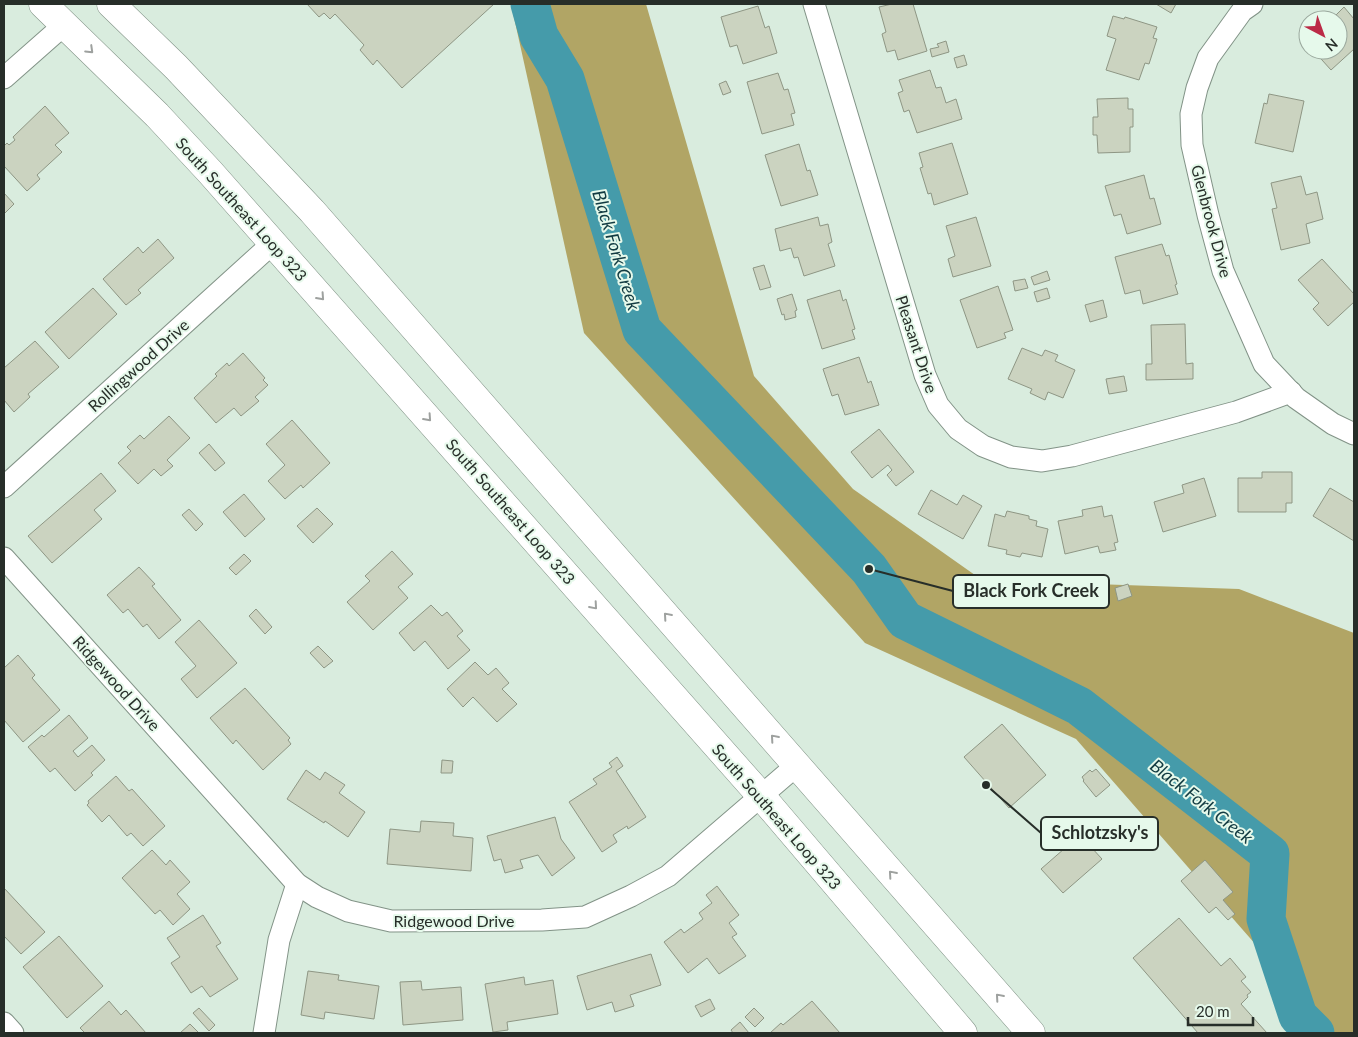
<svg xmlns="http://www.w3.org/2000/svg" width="1358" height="1037" viewBox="0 0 1358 1037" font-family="Lato,sans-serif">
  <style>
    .forest { fill: #b1a565 }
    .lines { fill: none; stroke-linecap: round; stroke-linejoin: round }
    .river { stroke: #459baa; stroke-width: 39 }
    .building { fill: #cbd3c0; stroke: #8e9684 }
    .minor-casing { stroke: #829387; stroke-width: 23 }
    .trunk-casing { stroke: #829387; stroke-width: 29 }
    .minor { stroke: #fff; stroke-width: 21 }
    .trunk { stroke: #fff; stroke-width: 28 }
    .oneway { stroke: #9ea19f }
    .labels { text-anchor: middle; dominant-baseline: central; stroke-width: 4; stroke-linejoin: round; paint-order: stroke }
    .street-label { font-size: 16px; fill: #272e29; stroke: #e6f9eb }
    .water-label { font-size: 18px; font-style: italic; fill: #123b42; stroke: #e6f9eb }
    .leader { fill: none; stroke: #272e29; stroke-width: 2 }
    .callout-dot { fill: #272e29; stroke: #e6f9eb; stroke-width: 2 }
    .callout { fill: #e6f9eb; stroke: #272e29; stroke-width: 2 }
    .callout-label { font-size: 18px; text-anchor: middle; font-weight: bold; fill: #272e29 }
  </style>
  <rect width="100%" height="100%" fill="#d9ecde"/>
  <!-- forest -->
  <path class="forest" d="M 511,4 L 646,4 L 754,376 L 853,489 L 982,580 L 1239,589 L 1354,633 L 1354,1033 L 1333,1033 L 1076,739 L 865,643 L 584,333 Z"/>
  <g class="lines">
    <!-- river -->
    <path class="river" d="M 530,4 L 539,36 L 565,79 L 642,330 L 869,569 L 905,620 L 1079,706 L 1270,854 L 1266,919 L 1298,1016 L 1315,1033"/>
  </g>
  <!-- building -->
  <g class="building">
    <path d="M 307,4 L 494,4 L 402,88 L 377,60 L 373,65 L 360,50 L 364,45 L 335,14 L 330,19 L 324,13 L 319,17 Z"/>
    <path d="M 892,4 L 913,4 L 927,51 L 898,60 L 895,50 L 887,52 L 882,34 L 886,32 L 879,7 Z"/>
    <path d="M 1156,4 L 1176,4 L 1171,13 Z"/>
    <path d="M 758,6 L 765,28 L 769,26 L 777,53 L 743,64 L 737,45 L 730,47 L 721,17 Z"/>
    <path d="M 1344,7 L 1354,19 L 1354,49 L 1331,70 L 1313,50 L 1338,50 L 1338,20 L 1331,20 Z"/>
    <path d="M 1113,16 L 1124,19 L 1125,17 L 1157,27 L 1153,38 L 1157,39 L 1149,64 L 1145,63 L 1139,80 L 1106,70 L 1116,39 L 1107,36 Z"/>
    <path d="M 946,41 L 949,52 L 932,57 L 930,49 L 939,47 L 937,44 Z"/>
    <path d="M 964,55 L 967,65 L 957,68 L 954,58 Z"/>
    <path d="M 930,70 L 936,88 L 941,87 L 946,103 L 956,99 L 962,119 L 917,133 L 909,110 L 904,112 L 898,93 L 903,91 L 899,80 Z"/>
    <path d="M 778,73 L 784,90 L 788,89 L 795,113 L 791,114 L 794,125 L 762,134 L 747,82 Z"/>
    <path d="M 726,81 L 731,92 L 723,95 L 719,84 Z"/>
    <path d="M 1269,94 L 1304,101 L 1293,152 L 1255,143 L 1264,103 L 1267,104 Z"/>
    <path d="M 1128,98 L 1128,109 L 1133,109 L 1133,127 L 1130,127 L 1130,152 L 1098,153 L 1097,135 L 1093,135 L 1093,117 L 1098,117 L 1097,99 Z"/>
    <path d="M 45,106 L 69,133 L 55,145 L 62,152 L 37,175 L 40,179 L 27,191 L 4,166 L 4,146 L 7,143 L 9,145 L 15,140 L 13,137 Z"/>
    <path d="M 952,143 L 968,194 L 934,205 L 931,193 L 928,194 L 920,168 L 923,167 L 919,153 Z"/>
    <path d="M 799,144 L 807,171 L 810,170 L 818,195 L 781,206 L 765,155 Z"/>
    <path d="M 1144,175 L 1150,199 L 1154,198 L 1161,224 L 1127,234 L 1121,214 L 1114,216 L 1105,186 Z"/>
    <path d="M 1301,176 L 1306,195 L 1317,192 L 1323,219 L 1306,224 L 1310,243 L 1281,250 L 1272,209 L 1277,208 L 1271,183 Z"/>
    <path d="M 4,193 L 14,204 L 4,214 Z"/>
    <path d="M 818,217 L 820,226 L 828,224 L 832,242 L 828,244 L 835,266 L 804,276 L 798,257 L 794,258 L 791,248 L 780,251 L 775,229 Z"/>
    <path d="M 976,217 L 991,266 L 953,277 L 948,259 L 955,256 L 946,226 Z"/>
    <path d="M 158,239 L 174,258 L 138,290 L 141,293 L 126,305 L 103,279 L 138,247 L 143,253 Z"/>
    <path d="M 1162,244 L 1166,256 L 1169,255 L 1177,284 L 1175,285 L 1178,294 L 1143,304 L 1140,290 L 1125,294 L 1115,257 Z"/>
    <path d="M 1322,259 L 1354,294 L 1354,302 L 1328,326 L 1313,309 L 1319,303 L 1298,280 Z"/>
    <path d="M 764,265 L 771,287 L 760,290 L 753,268 Z"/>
    <path d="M 1047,271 L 1050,280 L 1034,285 L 1031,277 Z"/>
    <path d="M 1025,279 L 1028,288 L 1015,291 L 1013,281 Z"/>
    <path d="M 998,286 L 1013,330 L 1004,333 L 1006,338 L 977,348 L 960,300 Z"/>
    <path d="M 93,288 L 117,314 L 69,359 L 45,332 Z"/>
    <path d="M 1047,288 L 1050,298 L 1037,302 L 1034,292 Z"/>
    <path d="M 840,290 L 843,301 L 846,299 L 855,329 L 852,330 L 855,339 L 822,349 L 807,300 Z"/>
    <path d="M 792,294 L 797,310 L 795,311 L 796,317 L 785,320 L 784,314 L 782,315 L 777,299 Z"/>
    <path d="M 1103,300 L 1107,317 L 1090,322 L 1085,305 Z"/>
    <path d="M 1185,324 L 1186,364 L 1193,363 L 1193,379 L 1146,380 L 1146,364 L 1152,364 L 1151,325 Z"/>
    <path d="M 35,341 L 59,367 L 28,394 L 30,397 L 14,412 L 4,400 L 4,368 Z"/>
    <path d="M 1022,348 L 1042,356 L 1045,350 L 1058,355 L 1055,361 L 1075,370 L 1063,398 L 1048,392 L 1045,400 L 1030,393 L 1032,389 L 1008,379 Z"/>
    <path d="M 243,353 L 265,378 L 263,380 L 268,385 L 255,397 L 259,401 L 241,416 L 234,408 L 216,423 L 194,398 L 217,376 L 215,374 L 227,363 L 229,366 Z"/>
    <path d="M 859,357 L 868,383 L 871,381 L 879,405 L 845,415 L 838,394 L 832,396 L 823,369 Z"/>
    <path d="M 1124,376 L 1127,391 L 1109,394 L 1106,379 Z"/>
    <path d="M 169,416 L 190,438 L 167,460 L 173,466 L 161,476 L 154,469 L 138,484 L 118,463 L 131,451 L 127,447 L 140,435 L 144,439 Z"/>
    <path d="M 292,420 L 330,463 L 303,488 L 301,485 L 285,499 L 268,481 L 285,465 L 266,444 Z"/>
    <path d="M 879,429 L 914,472 L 896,486 L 887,475 L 892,470 L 888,465 L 872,478 L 851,452 Z"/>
    <path d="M 209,444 L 225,463 L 215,471 L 199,453 Z"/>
    <path d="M 1262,472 L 1292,472 L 1292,503 L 1286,503 L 1286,512 L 1238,512 L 1238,478 L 1262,478 Z"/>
    <path d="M 101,473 L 116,491 L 94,510 L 102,519 L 52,563 L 28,536 Z"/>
    <path d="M 1204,478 L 1216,516 L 1163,532 L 1154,502 L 1184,493 L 1182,485 Z"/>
    <path d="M 1330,488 L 1354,502 L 1354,541 L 1313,516 Z"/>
    <path d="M 931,490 L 957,505 L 963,495 L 982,506 L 963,539 L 918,514 Z"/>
    <path d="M 244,494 L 265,519 L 245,537 L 223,512 Z"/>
    <path d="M 1102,506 L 1104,517 L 1112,515 L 1118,542 L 1114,543 L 1116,550 L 1100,553 L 1098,546 L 1065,554 L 1058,521 L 1083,516 L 1082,510 Z"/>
    <path d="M 317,508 L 333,524 L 313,543 L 297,526 Z"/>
    <path d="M 189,509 L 203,524 L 196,531 L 182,515 Z"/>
    <path d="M 1007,511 L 1029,516 L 1029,519 L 1037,521 L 1036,526 L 1048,529 L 1042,557 L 1022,553 L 1020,557 L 1006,554 L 1007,550 L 988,546 L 995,514 L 1005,517 Z"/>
    <path d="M 392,551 L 413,574 L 398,587 L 408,598 L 373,630 L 347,602 L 370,581 L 365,576 Z"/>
    <path d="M 244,554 L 251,561 L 236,575 L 229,568 Z"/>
    <path d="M 139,567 L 155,584 L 152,586 L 181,620 L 159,639 L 147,624 L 143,627 L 128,609 L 123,613 L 107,595 Z"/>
    <path d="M 1128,584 L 1132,596 L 1118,601 L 1115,588 Z"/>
    <path d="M 431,605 L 442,616 L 447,612 L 463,631 L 457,636 L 470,650 L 448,669 L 425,641 L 414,651 L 399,633 Z"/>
    <path d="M 256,609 L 272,627 L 265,634 L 249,616 Z"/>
    <path d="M 199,620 L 237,663 L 197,698 L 181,679 L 196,666 L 175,642 Z"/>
    <path d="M 318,646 L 333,661 L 324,668 L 310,653 Z"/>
    <path d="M 18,655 L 35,675 L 32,678 L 60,710 L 23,742 L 4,720 L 4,668 Z"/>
    <path d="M 475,662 L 488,675 L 496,668 L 509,683 L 502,689 L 517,704 L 497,722 L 473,697 L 463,707 L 447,689 Z"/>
    <path d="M 245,688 L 290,738 L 288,740 L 291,744 L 263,770 L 236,740 L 233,744 L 210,718 Z"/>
    <path d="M 69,715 L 88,738 L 73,751 L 78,757 L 92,745 L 105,760 L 91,773 L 93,775 L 75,791 L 55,768 L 50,772 L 28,747 L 42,735 L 44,737 Z"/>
    <path d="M 1002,724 L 1046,775 L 1009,808 L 964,757 Z"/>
    <path d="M 617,757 L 623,766 L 616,771 L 646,817 L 628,829 L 627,826 L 613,835 L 617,842 L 602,852 L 569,802 L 597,784 L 593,779 L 612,767 L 609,763 Z"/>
    <path d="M 442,760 L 453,761 L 452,773 L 441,773 Z"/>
    <path d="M 1096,769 L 1110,785 L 1096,797 L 1083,781 L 1084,780 L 1082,777 L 1090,770 L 1092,772 Z"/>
    <path d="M 306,770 L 320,780 L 325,772 L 345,785 L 339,793 L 365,812 L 348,837 L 325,821 L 324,823 L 287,799 Z"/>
    <path d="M 116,776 L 129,791 L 132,789 L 165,826 L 143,846 L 131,833 L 127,836 L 109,815 L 102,822 L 87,805 L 89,803 L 88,801 Z"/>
    <path d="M 555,817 L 561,839 L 575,858 L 552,876 L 538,855 L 520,860 L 523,868 L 505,873 L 501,859 L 494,861 L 487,836 Z"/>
    <path d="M 421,821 L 454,823 L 453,836 L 473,838 L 471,871 L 387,864 L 390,829 L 420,832 Z"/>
    <path d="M 1080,835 L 1102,859 L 1063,893 L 1041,869 Z"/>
    <path d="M 152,850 L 166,865 L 170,860 L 190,882 L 177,894 L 190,909 L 173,925 L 160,910 L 155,914 L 122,878 Z"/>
    <path d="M 1205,860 L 1233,892 L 1223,900 L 1235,914 L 1228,920 L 1216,907 L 1209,913 L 1181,881 Z"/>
    <path d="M 717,886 L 739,915 L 729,923 L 737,934 L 732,937 L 746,956 L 719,974 L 707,958 L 688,973 L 664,942 L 681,929 L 684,933 L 703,919 L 699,913 L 712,903 L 706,895 Z"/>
    <path d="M 4,888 L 45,932 L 21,954 L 4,936 Z"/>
    <path d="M 203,915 L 221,943 L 216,946 L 238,979 L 210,997 L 202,986 L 191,993 L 171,963 L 180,957 L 167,938 Z"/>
    <path d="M 1179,918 L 1221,966 L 1230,958 L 1246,977 L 1241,981 L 1251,992 L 1247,995 L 1248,997 L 1241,1004 L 1267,1033 L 1198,1033 L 1133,958 Z"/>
    <path d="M 59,936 L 103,986 L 67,1018 L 23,967 Z"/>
    <path d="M 651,954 L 661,985 L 630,995 L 634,1006 L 615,1012 L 612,1002 L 587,1010 L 577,976 Z"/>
    <path d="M 308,971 L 339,975 L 338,980 L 379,986 L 374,1019 L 325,1012 L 324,1019 L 301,1015 Z"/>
    <path d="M 524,977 L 525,985 L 553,980 L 558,1014 L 507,1022 L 508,1030 L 493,1032 L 485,984 Z"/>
    <path d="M 421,981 L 422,990 L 461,987 L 463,1020 L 403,1025 L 400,982 Z"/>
    <path d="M 710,999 L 715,1009 L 701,1017 L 695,1006 Z"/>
    <path d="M 109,1001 L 121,1015 L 126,1010 L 146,1033 L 85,1033 L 80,1028 Z"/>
    <path d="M 812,1001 L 840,1033 L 770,1033 L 781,1023 L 783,1025 Z"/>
    <path d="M 199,1008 L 215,1025 L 209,1031 L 193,1013 Z"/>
    <path d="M 754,1008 L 764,1018 L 755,1027 L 745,1017 Z"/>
    <path d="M 740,1022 L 749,1033 L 733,1033 L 731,1030 Z"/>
    <path d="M 190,1024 L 199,1033 L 180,1033 Z"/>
  </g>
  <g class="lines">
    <defs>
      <g id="minor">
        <path d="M 814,4 L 925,375 L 938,405 L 958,429 L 983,446 L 1011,457 L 1042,461 L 1072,456 L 1236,412 L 1291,392"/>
        <path d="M 1252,4 L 1242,11 L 1208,58 L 1197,88 L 1191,114 L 1192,145 L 1208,215 L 1223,271 L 1264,364 L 1296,398 L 1333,424 L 1354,434"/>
        <path d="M 4,78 L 64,25"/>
        <path d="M 4,487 L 273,243"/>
        <path d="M 4,558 L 297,884 L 317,897 L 348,911 L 391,921 L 542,920 L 585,917 L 631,896 L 668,876 L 797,765"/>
        <path d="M 4,1023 L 13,1033"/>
        <path d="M 264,1033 L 279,940 L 297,884"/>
      </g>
      <g id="trunk">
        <path d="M 43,4 L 157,115 L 210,172 L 762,797 L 963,1033"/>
        <path d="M 111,4 L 176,67 L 312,211 L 1031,1033"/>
      </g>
    </defs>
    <!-- minor casing -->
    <use href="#minor" class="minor-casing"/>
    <!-- trunk casing -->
    <use href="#trunk" class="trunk-casing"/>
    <!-- minor -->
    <use href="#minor" class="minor"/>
    <!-- trunk -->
    <use href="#trunk" class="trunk"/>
  </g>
  <!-- one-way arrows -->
  <defs><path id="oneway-chevron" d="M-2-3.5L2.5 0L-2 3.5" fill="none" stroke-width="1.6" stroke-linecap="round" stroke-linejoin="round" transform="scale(1.25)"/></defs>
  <g class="oneway">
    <use href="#oneway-chevron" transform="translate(90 50) rotate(44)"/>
    <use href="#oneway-chevron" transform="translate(321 297) rotate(48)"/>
    <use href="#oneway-chevron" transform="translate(428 418) rotate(48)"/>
    <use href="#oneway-chevron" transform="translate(594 606) rotate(49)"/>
    <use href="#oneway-chevron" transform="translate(667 616) rotate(-131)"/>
    <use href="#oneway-chevron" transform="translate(774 738) rotate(-131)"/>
    <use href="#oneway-chevron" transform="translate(892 874) rotate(-131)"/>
    <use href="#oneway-chevron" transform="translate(999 997) rotate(-131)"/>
  </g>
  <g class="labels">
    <!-- street labels -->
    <g class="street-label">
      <text transform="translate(242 209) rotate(48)">South Southeast Loop 323</text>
      <text transform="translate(1212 221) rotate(75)">Glenbrook Drive</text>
      <text transform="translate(917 344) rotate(72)">Pleasant Drive</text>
      <text transform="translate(138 365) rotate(-42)">Rollingwood Drive</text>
      <text transform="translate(511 511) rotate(49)">South Southeast Loop 323</text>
      <text transform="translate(117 683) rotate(48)">Ridgewood Drive</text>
      <text transform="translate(777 816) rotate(49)">South Southeast Loop 323</text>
      <text x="454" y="920">Ridgewood Drive</text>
    </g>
    <!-- water labels -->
    <g class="water-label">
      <text transform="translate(617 250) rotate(73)">Black Fork Creek</text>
      <text transform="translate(1202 801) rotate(38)">Black Fork Creek</text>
    </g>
  </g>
  <!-- callouts -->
  <path class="leader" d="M869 569L953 591M986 785L1041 833"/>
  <g class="callout-dot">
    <circle cx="869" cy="569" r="5"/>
    <circle cx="986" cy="785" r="5"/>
  </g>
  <g class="callout">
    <rect x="953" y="575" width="156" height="33" rx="5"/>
    <rect x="1041" y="817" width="117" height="33" rx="5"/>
  </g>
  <g class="callout-label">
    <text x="1031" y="597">Black Fork Creek</text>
    <text x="1100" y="839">Schlotzsky's</text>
  </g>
  <!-- border -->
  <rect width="1358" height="1037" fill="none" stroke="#272e29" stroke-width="10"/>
  <!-- north arrow -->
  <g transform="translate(1323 35) rotate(139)"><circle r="24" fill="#e6f9eb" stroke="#9aa89d"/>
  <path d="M0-4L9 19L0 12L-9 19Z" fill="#bb2a46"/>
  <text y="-8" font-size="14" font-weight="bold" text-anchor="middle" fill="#272e29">N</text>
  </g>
  <!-- scale -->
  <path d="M1188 1017v8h65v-8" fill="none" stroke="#272e29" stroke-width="2.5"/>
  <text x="1196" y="1017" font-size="15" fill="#272e29" stroke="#e6f9eb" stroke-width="4" paint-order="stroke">20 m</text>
</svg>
